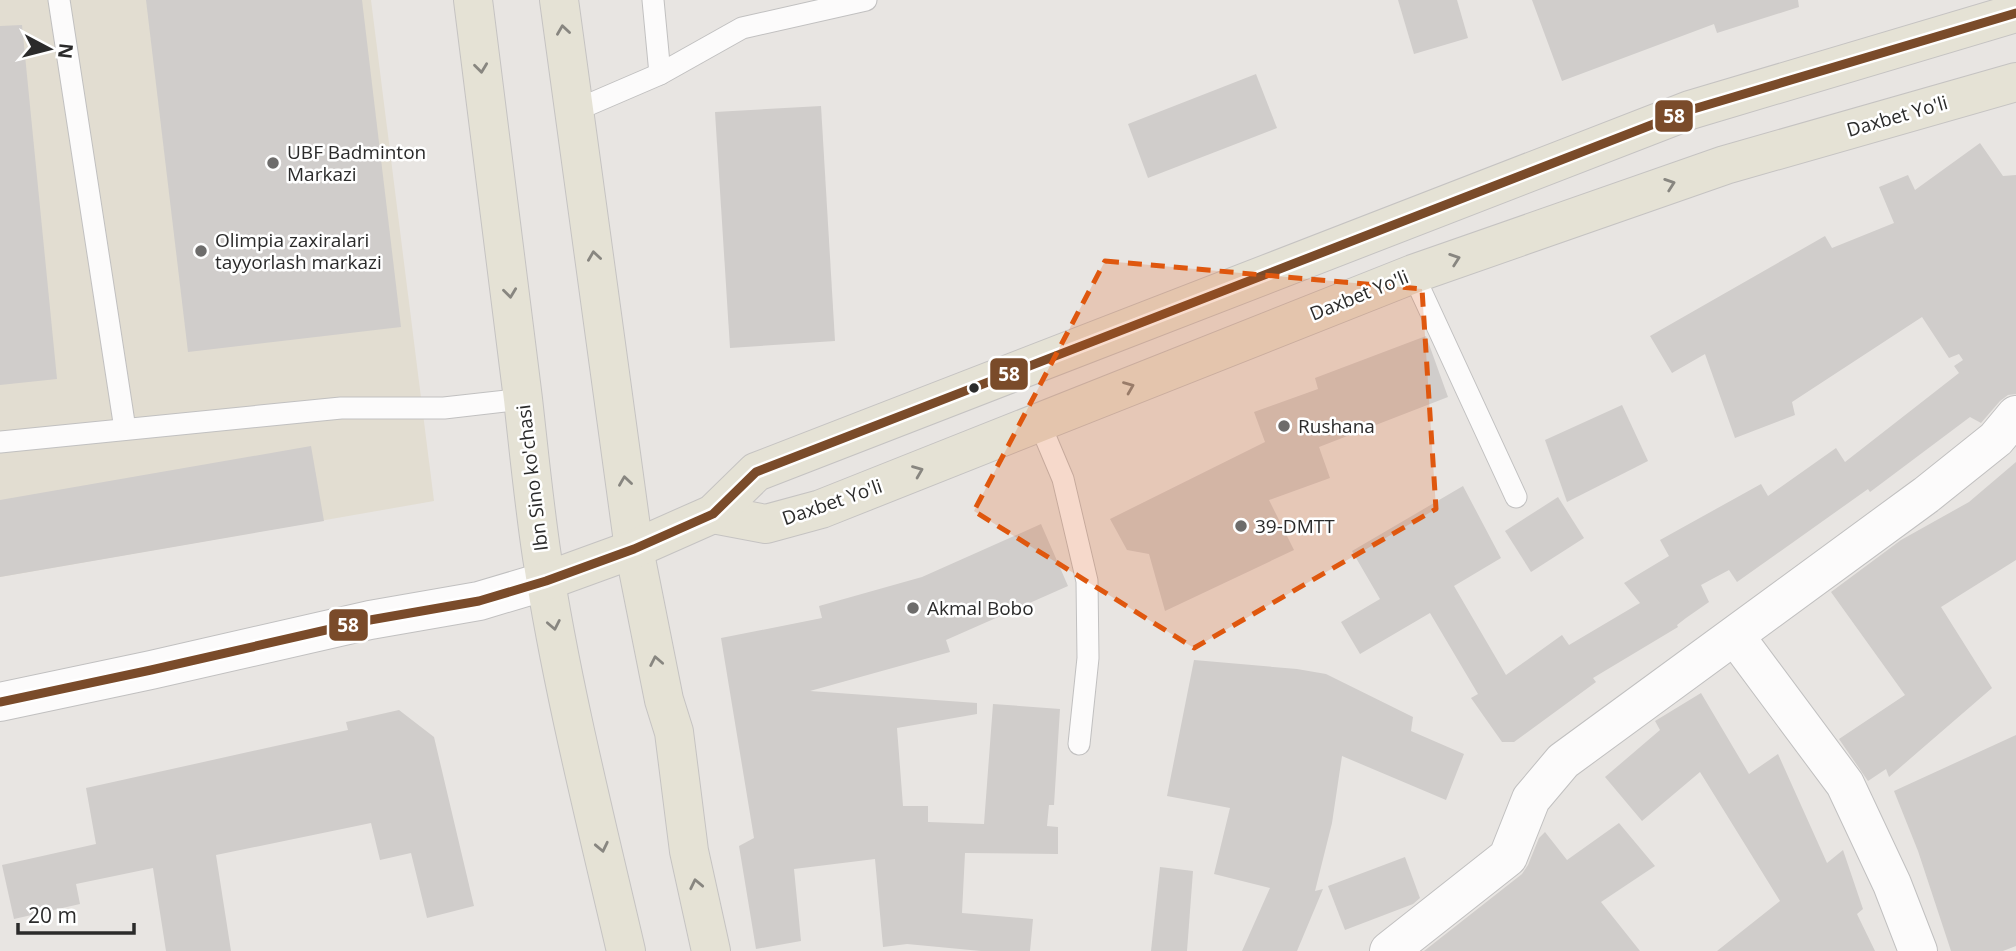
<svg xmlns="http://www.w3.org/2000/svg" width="2016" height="951" viewBox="0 0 2016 951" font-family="'Open Sans',sans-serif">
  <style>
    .education { fill: #e2ddd1 }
    .building { fill: #d0cdcb }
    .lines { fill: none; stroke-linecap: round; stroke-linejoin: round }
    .service-casing { stroke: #c1c0c0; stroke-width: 23 }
    .minor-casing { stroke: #c1c0c0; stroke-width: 40 }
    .secondary-casing { stroke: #c1c0c0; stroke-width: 40 }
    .primary-casing { stroke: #c5c3c2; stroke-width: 40 }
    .service { stroke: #fcfbfb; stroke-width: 21 }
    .minor { stroke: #fcfbfb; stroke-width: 38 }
    .secondary { stroke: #fcfbfb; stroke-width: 38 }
    .primary { stroke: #e5e2d5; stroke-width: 38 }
    .bus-1-casing { stroke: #fff; stroke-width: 14 }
    .bus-1 { stroke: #7a4b2a; stroke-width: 9 }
    .oneway { stroke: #888680 }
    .marked { fill: #df570e; fill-opacity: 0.2; stroke: #df570e; stroke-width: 5; stroke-dasharray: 14 9; stroke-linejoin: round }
    .poi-dot { fill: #6d6c6b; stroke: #fff; stroke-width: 2.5 }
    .bus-dot { fill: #2b2b2b; stroke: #fff; stroke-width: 2.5 }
    .labels { text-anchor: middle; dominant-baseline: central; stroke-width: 5; stroke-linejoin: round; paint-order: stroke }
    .street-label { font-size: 19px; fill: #2b2b2b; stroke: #fff }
    .poi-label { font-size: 19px; fill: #2b2b2b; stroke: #fff; text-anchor: start }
    .line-badge { stroke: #fff; stroke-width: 2.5 }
    .badge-label { font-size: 19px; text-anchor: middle; font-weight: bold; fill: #fff }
  </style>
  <rect width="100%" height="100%" fill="#e8e5e2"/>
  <!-- education -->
  <path class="education" d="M 0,0 L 371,0 L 434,501 L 0,577 Z"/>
  <!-- building -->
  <g class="building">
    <path d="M 146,0 L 362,0 L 401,327 L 188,352 Z"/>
    <path d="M 1398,0 L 1457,0 L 1468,38 L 1414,54 Z"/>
    <path d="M 1532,0 L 1798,0 L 1799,7 L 1717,33 L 1714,24 L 1562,81 Z"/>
    <path d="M 22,25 L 57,379 L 0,385 L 0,26 Z"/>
    <path d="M 1256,74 L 1277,128 L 1148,178 L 1128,124 Z"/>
    <path d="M 821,106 L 835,341 L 730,348 L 715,112 Z"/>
    <path d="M 1980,143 L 2003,176 L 2016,175 L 2016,394 L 2008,395 L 2000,401 L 1981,423 L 1970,417 L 1870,492 L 1868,489 L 1737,582 L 1729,570 L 1701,585 L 1709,602 L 1686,618 L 1677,625 L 1678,627 L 1593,678 L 1596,682 L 1514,742 L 1502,742 L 1471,698 L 1478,694 L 1430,613 L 1360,654 L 1341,622 L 1380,599 L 1352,551 L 1463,486 L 1501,558 L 1454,586 L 1506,675 L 1562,635 L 1569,645 L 1640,603 L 1624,583 L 1669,556 L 1660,540 L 1761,484 L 1768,496 L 1836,448 L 1845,462 L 1959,373 L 1954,366 L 1963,360 L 1959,354 L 1949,358 L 1922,317 L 1792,402 L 1795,415 L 1735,438 L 1705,354 L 1672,373 L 1650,336 L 1825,236 L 1832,248 L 1894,223 L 1879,187 L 1908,175 L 1915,190 Z"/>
    <path d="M 1426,336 L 1448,397 L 1319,447 L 1330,478 L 1269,500 L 1294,550 L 1165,611 L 1149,554 L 1127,550 L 1110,519 L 1265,442 L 1254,412 L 1318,389 L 1315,378 Z"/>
    <path d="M 1622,405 L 1648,461 L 1567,502 L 1545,440 Z"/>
    <path d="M 311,446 L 324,521 L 0,577 L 0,500 Z"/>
    <path d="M 2016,462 L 2016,560 L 1941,607 L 1992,688 L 1889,777 L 1886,769 L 1868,781 L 1839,739 L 1905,695 L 1831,592 L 1901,540 L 1969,502 Z"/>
    <path d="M 1558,497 L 1584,538 L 1531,572 L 1505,531 Z"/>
    <path d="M 1041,524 L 1068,586 L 946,640 L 950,652 L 810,691 L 977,703 L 977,714 L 897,728 L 903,806 L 928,806 L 928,822 L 984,824 L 993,704 L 1060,709 L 1054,805 L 1049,805 L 1047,826 L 1058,827 L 1058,854 L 965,853 L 962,913 L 1033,919 L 1030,951 L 981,951 L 907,944 L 883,947 L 875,859 L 794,869 L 801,941 L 756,949 L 739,846 L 754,838 L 721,638 L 822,618 L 819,606 L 922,577 Z"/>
    <path d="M 1194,660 L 1297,669 L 1326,674 L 1413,717 L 1411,731 L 1464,754 L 1446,800 L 1342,756 L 1332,823 L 1315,891 L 1323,889 L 1297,951 L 1242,951 L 1270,888 L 1214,874 L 1230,808 L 1167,796 Z"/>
    <path d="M 1701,693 L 1749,774 L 1778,754 L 1827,863 L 1843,850 L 1863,909 L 1857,914 L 1875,951 L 1717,951 L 1780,901 L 1700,772 L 1642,821 L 1605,777 L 1660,730 L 1655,721 Z"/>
    <path d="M 399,710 L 434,737 L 474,906 L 427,918 L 411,853 L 380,860 L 371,823 L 216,855 L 231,951 L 166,951 L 153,868 L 76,884 L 80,904 L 14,919 L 2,865 L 96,844 L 86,788 L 348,730 L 346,722 Z"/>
    <path d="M 2016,735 L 2016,946 L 2003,951 L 1951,951 L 1918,851 L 1894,791 Z"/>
    <path d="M 1619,823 L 1655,866 L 1601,902 L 1640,951 L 1424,951 L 1522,874 L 1528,865 L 1539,838 L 1545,832 L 1567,860 Z"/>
    <path d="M 1405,857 L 1420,898 L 1413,904 L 1345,930 L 1328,886 Z"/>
    <path d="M 1160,867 L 1193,871 L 1187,951 L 1151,951 Z"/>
  </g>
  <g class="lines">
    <defs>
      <g id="service">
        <path d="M 59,0 L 125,429"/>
        <path d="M 653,0 L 660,74"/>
        <path d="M 574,111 L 660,74 L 742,28 L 866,0"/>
        <path d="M 1413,274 L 1516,497"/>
        <path d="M 1039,422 L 1063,479 L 1087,581 L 1088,658 L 1079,744"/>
        <path d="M 0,442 L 341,408 L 444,408 L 523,399"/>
      </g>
      <g id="minor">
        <path d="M 1735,636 L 1845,784 L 1892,884 L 1918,951"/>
        <path d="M 1389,951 L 1508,857 L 1531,799 L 1563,761 L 1926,495 L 1996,439 L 2016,415"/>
      </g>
      <path id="secondary" d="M 0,702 L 151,670 L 370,620 L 479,601 L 546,581"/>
      <g id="primary">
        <path d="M 473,0 L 523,399 C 529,452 534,504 542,557 C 562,688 596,822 626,951"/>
        <path d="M 559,0 L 634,549 L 664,700 L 674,732 L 689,851 L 711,951"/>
        <path d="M 713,514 L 766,524 L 821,509 L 1413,274 L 1725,165 L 2016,82"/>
        <path d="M 546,581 L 634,549 L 713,514 L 756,472 L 1690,110 L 2016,13"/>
      </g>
    </defs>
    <!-- service casing -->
    <use href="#service" class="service-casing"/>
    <!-- minor casing -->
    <use href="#minor" class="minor-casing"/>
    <!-- secondary casing -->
    <use href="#secondary" class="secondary-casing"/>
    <!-- primary casing -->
    <use href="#primary" class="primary-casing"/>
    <!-- service -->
    <use href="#service" class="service"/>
    <!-- minor -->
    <use href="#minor" class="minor"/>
    <!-- secondary -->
    <use href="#secondary" class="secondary"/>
    <!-- primary -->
    <use href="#primary" class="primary"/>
    <defs>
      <path id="bus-1" d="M 0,702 L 151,670 L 370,620 L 479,601 L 546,581 L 634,549 L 713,514 L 756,472 L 1690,110 L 2016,13"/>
    </defs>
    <!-- bus-1 casing -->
    <use href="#bus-1" class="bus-1-casing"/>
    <!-- bus-1 -->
    <use href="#bus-1" class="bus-1"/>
  </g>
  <!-- one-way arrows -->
  <defs><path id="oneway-chevron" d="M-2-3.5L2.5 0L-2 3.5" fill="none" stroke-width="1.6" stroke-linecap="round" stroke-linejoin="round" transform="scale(1.75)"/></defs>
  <g class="oneway">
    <use href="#oneway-chevron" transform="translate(563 30) rotate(-98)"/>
    <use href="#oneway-chevron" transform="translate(481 68) rotate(83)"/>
    <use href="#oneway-chevron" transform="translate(1670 184) rotate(-19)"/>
    <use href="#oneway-chevron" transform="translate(594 256) rotate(-98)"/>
    <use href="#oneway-chevron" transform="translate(1455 259) rotate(-19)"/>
    <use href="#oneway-chevron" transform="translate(510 293) rotate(83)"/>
    <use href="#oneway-chevron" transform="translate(1129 387) rotate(-22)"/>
    <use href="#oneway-chevron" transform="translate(918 471) rotate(-22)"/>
    <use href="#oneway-chevron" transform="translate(625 481) rotate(-98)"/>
    <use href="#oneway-chevron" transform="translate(554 625) rotate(79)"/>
    <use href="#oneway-chevron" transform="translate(656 661) rotate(-101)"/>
    <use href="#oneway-chevron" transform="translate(602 847) rotate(78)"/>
    <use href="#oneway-chevron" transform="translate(696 884) rotate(-102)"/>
  </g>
  <!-- marked area -->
  <path class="marked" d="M 1105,261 L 1422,289 L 1436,509 L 1194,648 L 974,511 Z"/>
  <!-- markers -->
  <g class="poi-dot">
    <circle cx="273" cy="163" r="7"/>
    <circle cx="201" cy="251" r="7"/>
    <circle cx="1284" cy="426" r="7"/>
    <circle cx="1241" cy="526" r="7"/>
    <circle cx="913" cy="608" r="7"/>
  </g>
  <circle class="bus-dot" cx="974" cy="388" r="6"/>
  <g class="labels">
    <!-- street labels -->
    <g class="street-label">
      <text transform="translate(1897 116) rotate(-16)">Daxbet Yo'li</text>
      <text transform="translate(1359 295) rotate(-22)">Daxbet Yo'li</text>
      <text transform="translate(532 478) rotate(-97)">Ibn Sino ko'chasi</text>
      <text transform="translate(832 502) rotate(-19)">Daxbet Yo'li</text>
    </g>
    <!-- poi labels -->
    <g class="poi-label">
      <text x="287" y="152">UBF Badminton<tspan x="287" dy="22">Markazi</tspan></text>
      <text x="215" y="240">Olimpia zaxiralari<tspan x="215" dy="22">tayyorlash markazi</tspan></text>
      <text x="1298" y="426">Rushana</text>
      <text x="1255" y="526">39-DMTT</text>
      <text x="927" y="608">Akmal Bobo</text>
    </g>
  </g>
  <g class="line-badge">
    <rect x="1654" y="99" width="40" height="34" rx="7" fill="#7a4b2a"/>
    <rect x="989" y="357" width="40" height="34" rx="7" fill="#7a4b2a"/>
    <rect x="328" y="608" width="41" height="34" rx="7" fill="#7a4b2a"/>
  </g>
  <g class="badge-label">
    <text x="1674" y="123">58</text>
    <text x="1009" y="381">58</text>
    <text x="348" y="632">58</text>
  </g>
  <!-- north arrow -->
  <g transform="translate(49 49) rotate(97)" stroke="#ffffff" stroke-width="5" paint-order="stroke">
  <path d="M0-5L12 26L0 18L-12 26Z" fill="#2b2b2b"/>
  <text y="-10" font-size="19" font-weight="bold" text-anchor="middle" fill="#2b2b2b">N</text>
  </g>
  <!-- scale -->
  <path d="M18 923v10h116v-10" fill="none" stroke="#2b2b2b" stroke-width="3.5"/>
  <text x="28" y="923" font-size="21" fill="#2b2b2b" stroke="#ffffff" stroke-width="5" paint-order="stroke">20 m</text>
</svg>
